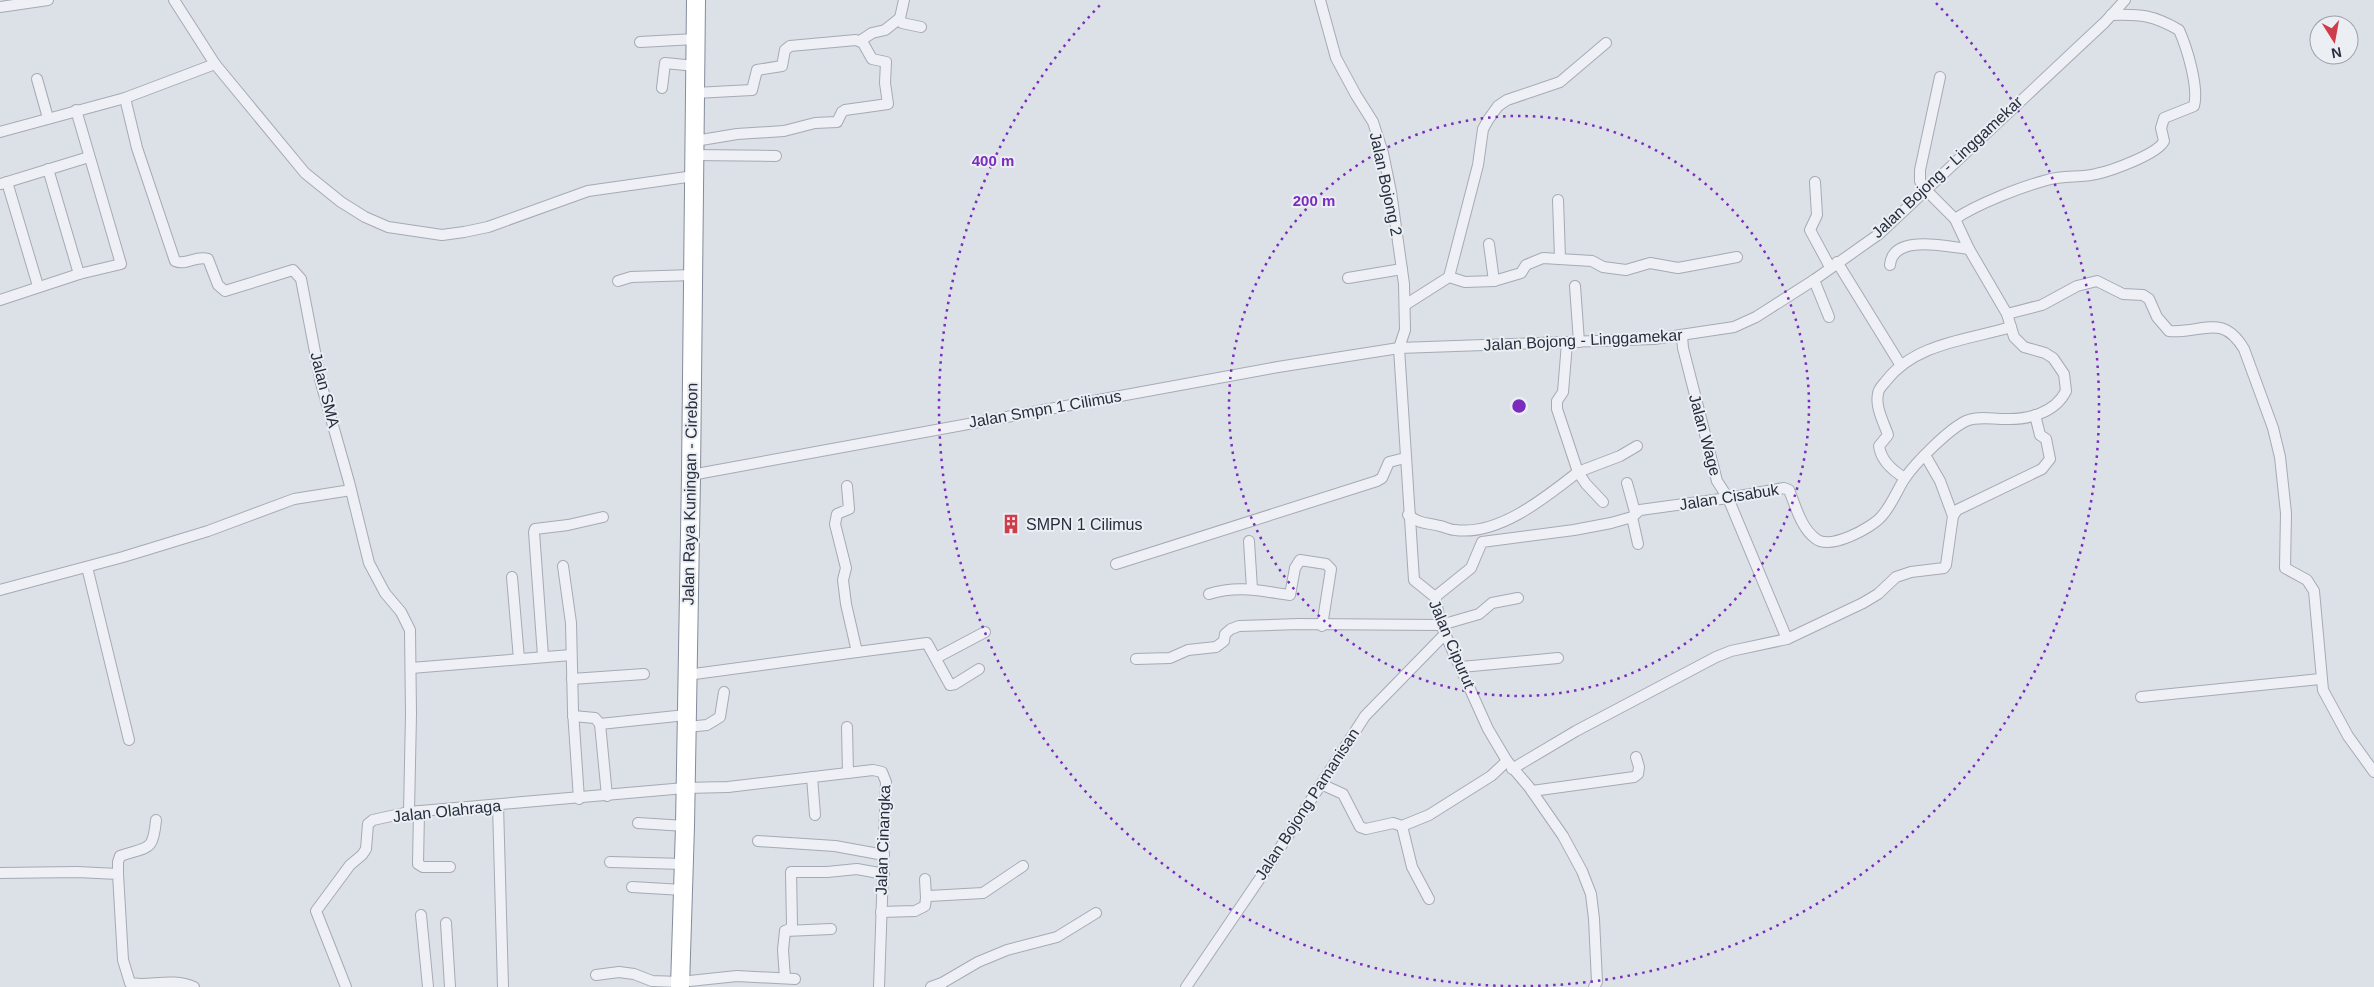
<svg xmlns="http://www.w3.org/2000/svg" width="2374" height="987" viewBox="0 0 2374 987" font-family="Arial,sans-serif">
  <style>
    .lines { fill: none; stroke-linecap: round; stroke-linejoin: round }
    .minor-casing { stroke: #a5aab4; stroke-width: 12 }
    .trunk-casing { stroke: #838c9d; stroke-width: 20 }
    .minor { stroke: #eff0f5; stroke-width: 10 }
    .trunk { stroke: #fff; stroke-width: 18 }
    .ring { fill: none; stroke: #7b2cbf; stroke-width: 2.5; stroke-dasharray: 2.5 5 }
    .labels { text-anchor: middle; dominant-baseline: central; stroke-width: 4; stroke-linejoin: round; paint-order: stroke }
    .street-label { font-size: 16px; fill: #262d3d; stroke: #ebeff4 }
    .poi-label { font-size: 16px; fill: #262d3d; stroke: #ebeff4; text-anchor: start }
    .centre { fill: #7b2cbf; stroke: #ebeff4; stroke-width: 2.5 }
    .ring-label { font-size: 15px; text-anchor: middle; font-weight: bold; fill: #7b2cbf; stroke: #ebeff4; stroke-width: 4; stroke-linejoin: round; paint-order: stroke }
  </style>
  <rect width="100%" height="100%" fill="#dce0e7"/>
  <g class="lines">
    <defs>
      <g id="minor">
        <path d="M 174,0 L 215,64 L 305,173 L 341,202 L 365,217 L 388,227 L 442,235 L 464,232 L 488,227 L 588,191 L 694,176"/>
        <path d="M 904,0 L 900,18 L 902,23 L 921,27"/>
        <path d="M 1320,0 L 1336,58 L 1356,95 L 1373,122 L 1383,153 L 1391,192 L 1404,284 L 1405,330 L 1399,348 L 1414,580 L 1435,597 L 1441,625 L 1488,729 L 1507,761 L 1529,787 L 1563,836 L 1582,871 L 1591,894 L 1594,919 L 1597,982 L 1594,987"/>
        <path d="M 0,7 L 48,0"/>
        <path d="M 860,41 L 872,33 L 885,30 L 900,18"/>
        <path d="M 640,42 L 695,39"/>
        <path d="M 37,79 L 48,118"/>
        <path d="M 662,88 L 665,63 L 695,66"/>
        <path d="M 125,98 L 137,148 L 175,261 C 186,266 196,255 208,259 L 218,285 L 225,291 L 293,270 L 301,279 L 321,383 L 349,482 L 369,563 L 385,593 L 401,612 L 410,630 L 411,714 L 409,812"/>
        <path d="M 0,132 L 125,98 L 215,64"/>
        <path d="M 695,141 L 737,134 L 784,131 L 815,123 L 837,122 L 842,112 L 845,110 L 888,104 L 885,83 L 886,62 L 872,59 L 863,43 L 856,40 L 790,46 L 785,50 L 782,66 L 757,70 L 752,90 L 695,93"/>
        <path d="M 694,155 L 776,156"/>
        <path d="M 48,169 L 79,274"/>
        <path d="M 7,182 L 38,286"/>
        <path d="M 1815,182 L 1817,215 L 1810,230 L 1830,267"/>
        <path d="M 1,184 L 89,157"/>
        <path d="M 1558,200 L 1560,258"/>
        <path d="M 1955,219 C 1977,204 2021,187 2047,180 C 2064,175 2080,178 2096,174 C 2111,171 2158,154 2164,141 L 2161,128 L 2164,118 L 2194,106 C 2199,87 2187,48 2179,30 C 2153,15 2141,14 2111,15"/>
        <path d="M 1837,262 L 1900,364"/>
        <path d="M 1890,265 C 1893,233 1947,247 1969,249"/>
        <path d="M 1449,277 L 1478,165 L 1483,129 L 1488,120 L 1498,106 L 1507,100 L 1560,82 L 1606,43"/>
        <path d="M 1348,278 L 1402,269"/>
        <path d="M 1814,280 L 1829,317"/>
        <path d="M 618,281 L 631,277 L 693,275"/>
        <path d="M 1494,281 L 1521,273 L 1526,265 L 1543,258 L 1592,261 L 1603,267 L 1626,270 L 1650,263 L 1678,268 L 1737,257"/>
        <path d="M 1575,286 L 1579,342"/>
        <path d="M 0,300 L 79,274 L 121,264 L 76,110"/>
        <path d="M 1405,305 L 1449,277 L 1465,282 L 1494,281 L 1489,244"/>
        <path d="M 2007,314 L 2042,305 L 2077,286 L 2097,281 L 2123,294 L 2143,295 L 2149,299 L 2157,317 L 2169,331 C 2202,334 2222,312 2244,349 L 2273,428 L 2280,457 L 2286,513 L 2285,568 L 2307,580 L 2314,591 L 2323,690 L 2348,736 L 2374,772"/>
        <path d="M 1682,336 L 1683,348 L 1717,481 L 1728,498 L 1787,639"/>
        <path d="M 1925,455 L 1940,481 L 1953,516"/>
        <path d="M 691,475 L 1278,367 L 1399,348 L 1654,339 L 1734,327 L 1756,317 L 1814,280 L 1879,234 L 2105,22 L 2125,0"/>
        <path d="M 1905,478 C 1893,471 1881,460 1879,446 L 1888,435 C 1884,423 1875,407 1878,394 C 1878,389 1883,385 1886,381 C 1915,343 1968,340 2011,327"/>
        <path d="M 1627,483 L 1635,512"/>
        <path d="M 847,486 L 849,509 L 837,514 L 835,524 L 846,568 L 843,580 L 846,604 L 857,652 L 927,643 L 950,685 L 955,684 L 979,669"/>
        <path d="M 1603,502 L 1586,484 L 1578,472 L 1620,456 L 1637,446"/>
        <path d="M 1408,515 C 1422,525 1425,522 1440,526 C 1445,527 1450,530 1455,530 C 1499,536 1546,497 1578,472 L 1557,409 L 1557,401 L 1563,392 L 1567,343"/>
        <path d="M 1632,517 L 1638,544"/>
        <path d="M 1249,541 L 1252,589"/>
        <path d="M 1116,564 L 1377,481 L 1382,478 L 1389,462 L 1405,458"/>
        <path d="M 563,566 L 571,623 L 573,711 L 579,799"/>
        <path d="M 87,567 L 129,740"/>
        <path d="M 512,577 L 519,659"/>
        <path d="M 0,590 L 123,557 L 208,531 L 294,499 L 351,490"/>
        <path d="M 1209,594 C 1239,585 1260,591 1290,595 L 1295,568 L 1300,560 L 1326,564 L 1331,569 L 1322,626"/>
        <path d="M 1435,597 L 1471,568 L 1482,542 L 1574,530 L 1611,523 L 1632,517 L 1640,510 L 1728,498 L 1784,488 L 1789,490 C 1796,507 1801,528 1816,539 C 1831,550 1871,528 1881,517 C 1892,505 1897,490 1905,478 C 1916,462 1949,429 1966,421 C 1977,416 1992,419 2004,419 C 2028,420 2055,413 2066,391 L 2064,374 L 2053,358 L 2045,353 L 2024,347 L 2014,337 L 2007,314 L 1969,249 L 1955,219 L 1925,189 L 1920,181 L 1920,170 L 1940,77"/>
        <path d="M 543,656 L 534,532 L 535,529 L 568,525 L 603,517"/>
        <path d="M 936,658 L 985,632"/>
        <path d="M 1136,659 L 1170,658 L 1188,650 L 1216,647 L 1224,641 L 1225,634 L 1231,629 L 1239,626 L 1299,624 L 1441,625 L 1479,614 L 1492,603 L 1518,598"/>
        <path d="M 1461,667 L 1558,658"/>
        <path d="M 411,668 L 571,655"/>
        <path d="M 687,675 L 857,652"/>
        <path d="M 572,679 L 644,674"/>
        <path d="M 2141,697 L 2320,679"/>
        <path d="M 573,716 L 595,718 L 600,724 L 607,796"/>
        <path d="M 600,724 L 686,715"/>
        <path d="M 687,727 L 707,725 L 720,717 L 724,692"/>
        <path d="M 847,727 L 848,773"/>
        <path d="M 1512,769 L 1576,731 L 1716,657 L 1731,651 L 1787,639 L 1863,603 L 1878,594 L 1896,577 L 1911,572 L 1944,568 L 1946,565 L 1953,516 L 1957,510 L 2042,469 L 2050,459 L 2046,439 L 2040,435 L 2035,415"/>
        <path d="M 812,777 L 815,815"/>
        <path d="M 1321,784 L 1343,794 L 1360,827 L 1366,829 L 1393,823 L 1402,826 L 1429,815 L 1491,776 L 1507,761"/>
        <path d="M 1532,791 L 1634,777 L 1638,774 L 1639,767 L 1636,757"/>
        <path d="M 498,805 L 503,987"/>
        <path d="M 419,811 L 418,864 L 423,867 L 450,867"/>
        <path d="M 638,823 L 685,826"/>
        <path d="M 1402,826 L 1412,867 L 1429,899"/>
        <path d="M 758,841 L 835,846 L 884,855"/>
        <path d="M 610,862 L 684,864"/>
        <path d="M 0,873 L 77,872 L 118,874 L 123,960 L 130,983 C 150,987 171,977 194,987"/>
        <path d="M 118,874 L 118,862 L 120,856 C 149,846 153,852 156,820"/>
        <path d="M 925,879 L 926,898"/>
        <path d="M 632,887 L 683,890"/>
        <path d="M 881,912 L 915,911 L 925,906 L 926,898 L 929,896 L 983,893 L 1023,866"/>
        <path d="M 421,915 L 428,987"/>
        <path d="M 446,923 L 450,987"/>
        <path d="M 785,931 L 831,929"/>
        <path d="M 596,975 L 619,972 L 634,974 L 652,981 L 680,982 L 737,976 L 795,979"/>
        <path d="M 785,978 L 783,950 L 785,931 L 790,929 L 792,925 L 791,872 L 827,872 L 857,869 L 884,874"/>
        <path d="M 346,987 L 316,911 L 350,865 L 362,855 L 366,849 L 368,824 L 373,820 L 409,812 L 685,788 L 728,787 L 873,770 L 882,772 L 886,782 L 879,987"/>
        <path d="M 931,987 L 942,983 L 978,962 L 1007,950 L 1057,937 L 1096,913"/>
        <path d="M 1186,987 L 1269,865 L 1365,716 L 1445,634"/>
      </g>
      <path id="trunk" d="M 680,987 L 685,826 L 691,475 L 696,0"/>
    </defs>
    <!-- minor casing -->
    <use href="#minor" class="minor-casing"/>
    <!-- trunk casing -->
    <use href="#trunk" class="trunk-casing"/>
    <!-- minor -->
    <use href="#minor" class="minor"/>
    <!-- trunk -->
    <use href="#trunk" class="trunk"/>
  </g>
  <!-- distance rings -->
  <g class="ring">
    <circle cx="1519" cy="406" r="290"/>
    <path d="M1936 3A580 580 0 1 1 1102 3"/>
  </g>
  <!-- icons -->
  <defs>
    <symbol id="building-bare" viewBox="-9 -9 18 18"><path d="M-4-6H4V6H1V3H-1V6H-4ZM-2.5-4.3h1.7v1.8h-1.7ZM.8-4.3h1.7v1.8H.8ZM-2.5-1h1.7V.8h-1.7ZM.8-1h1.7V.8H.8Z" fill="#cf3d4b" stroke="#ebeff4" stroke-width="2.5" paint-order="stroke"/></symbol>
  </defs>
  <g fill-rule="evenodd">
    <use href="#building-bare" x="997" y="510" width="28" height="28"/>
  </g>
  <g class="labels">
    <!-- street labels -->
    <g class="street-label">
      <text transform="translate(1947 167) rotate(-43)">Jalan Bojong - Linggamekar</text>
      <text transform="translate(1386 184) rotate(78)">Jalan Bojong 2</text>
      <text transform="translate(1583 340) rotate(-3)">Jalan Bojong - Linggamekar</text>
      <text transform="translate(325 390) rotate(76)">Jalan SMA</text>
      <text transform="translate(1045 409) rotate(-10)">Jalan Smpn 1 Cilimus</text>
      <text transform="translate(1705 435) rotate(75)">Jalan Wage</text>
      <text transform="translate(690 494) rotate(-89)">Jalan Raya Kuningan - Cirebon</text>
      <text transform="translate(1729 497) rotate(-9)">Jalan Cisabuk</text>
      <text transform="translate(1452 644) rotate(67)">Jalan Cipurut</text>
      <text transform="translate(1307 804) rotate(-57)">Jalan Bojong Pamanisan</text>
      <text transform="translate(447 811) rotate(-6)">Jalan Olahraga</text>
      <text transform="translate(883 840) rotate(-88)">Jalan Cinangka</text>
    </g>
    <!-- poi labels -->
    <g class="poi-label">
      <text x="1026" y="524">SMPN 1 Cilimus</text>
    </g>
  </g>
  <circle cx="1519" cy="406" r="8" class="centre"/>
  <g class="ring-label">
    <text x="993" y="166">400 m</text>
    <text x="1314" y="206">200 m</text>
  </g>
  <!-- north arrow -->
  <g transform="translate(2334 40) rotate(169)"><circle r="24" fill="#ebeff4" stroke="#9ca1ab"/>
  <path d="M0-4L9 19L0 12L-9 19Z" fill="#cf3d4b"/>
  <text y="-8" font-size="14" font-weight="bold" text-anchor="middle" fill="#262d3d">N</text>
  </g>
</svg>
